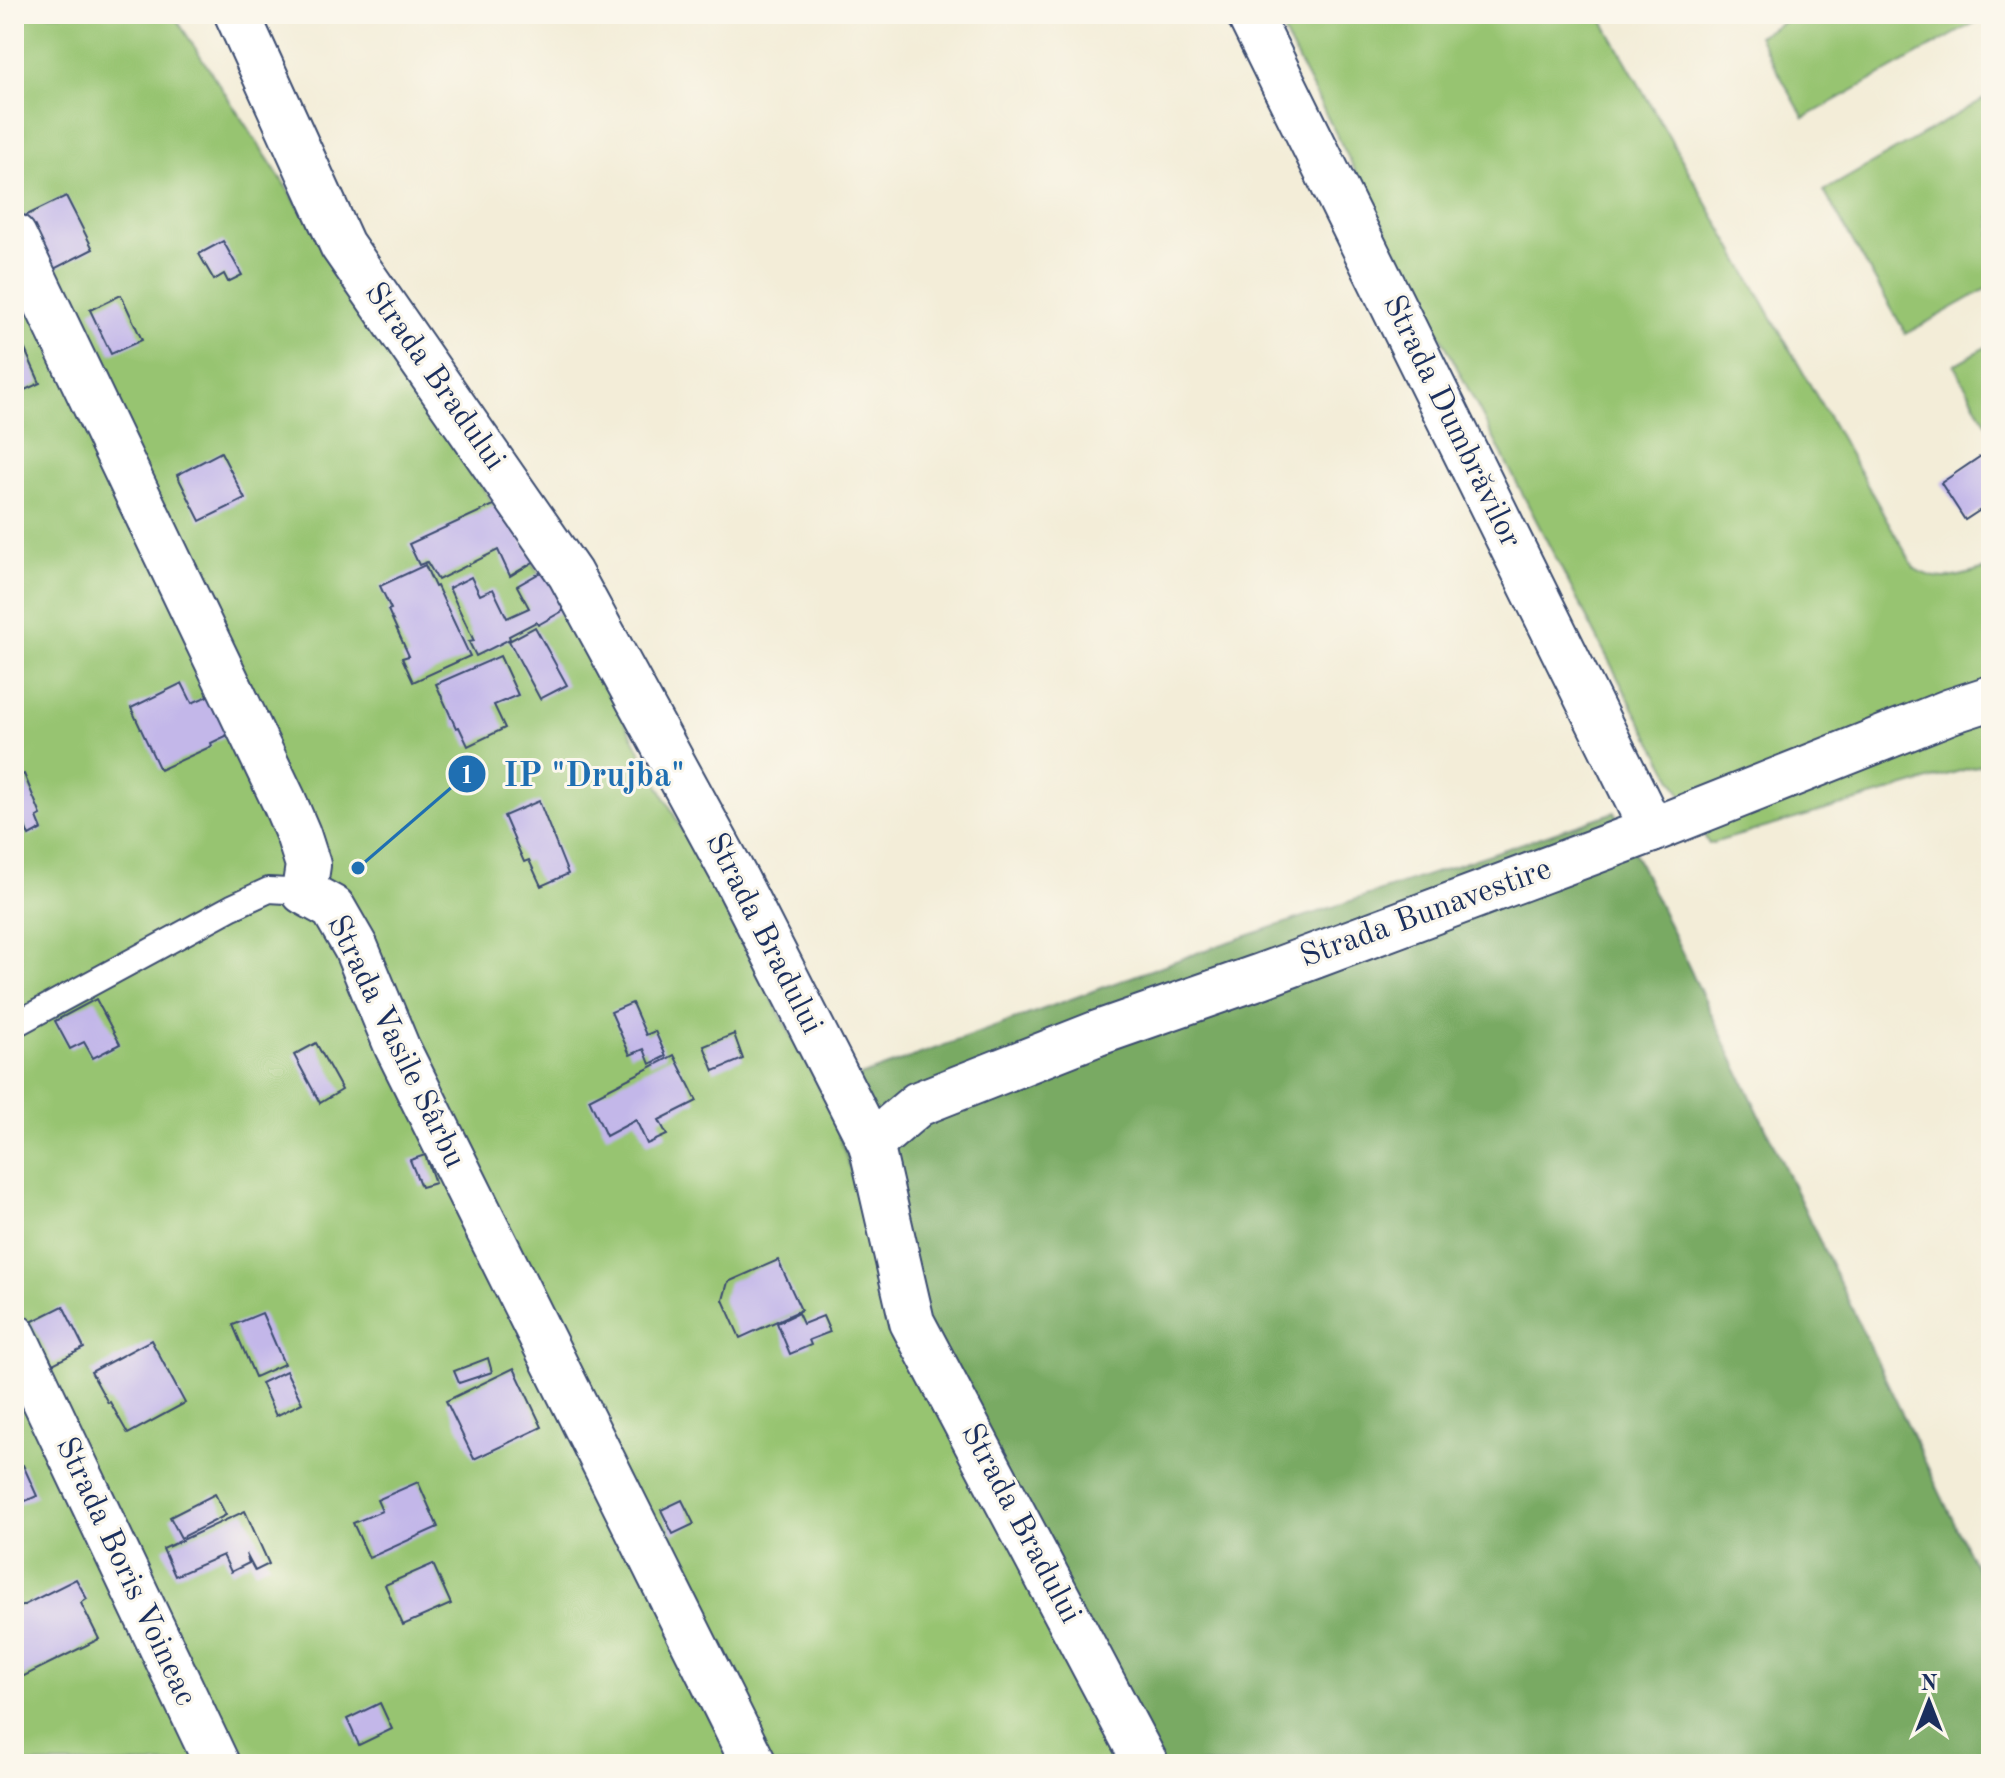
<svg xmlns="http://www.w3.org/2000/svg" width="2005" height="1778" viewBox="0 0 2005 1778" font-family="'Old Standard TT',serif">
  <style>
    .green { fill: #97c471; stroke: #597a68; stroke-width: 2 }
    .forest { fill: #79aa63; stroke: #4a6c60; stroke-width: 2 }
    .building { fill: #c3b7e9 }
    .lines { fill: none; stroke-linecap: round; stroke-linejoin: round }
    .service-casing { stroke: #3b4c70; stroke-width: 28 }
    .minor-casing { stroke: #3b4c70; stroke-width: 48 }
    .service { stroke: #fff; stroke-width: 24 }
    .minor { stroke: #fff; stroke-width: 44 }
    .labels { text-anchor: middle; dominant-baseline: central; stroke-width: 6; stroke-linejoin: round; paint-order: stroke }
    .street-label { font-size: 32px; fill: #1b2f5e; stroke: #fbf7ec }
    .leader { fill: none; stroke: #1f6fb2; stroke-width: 3 }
    .callout-dot { fill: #1f6fb2; stroke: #fbf7ec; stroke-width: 3 }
    .mark-label { font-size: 24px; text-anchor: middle; font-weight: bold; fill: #fff }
    .callout-label { font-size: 34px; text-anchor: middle; font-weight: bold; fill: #1f6fb2; stroke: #fbf7ec; stroke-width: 6; stroke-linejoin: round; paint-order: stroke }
  </style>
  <rect width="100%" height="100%" fill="#fbf7ec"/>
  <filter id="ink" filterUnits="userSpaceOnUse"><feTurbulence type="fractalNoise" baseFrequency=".0125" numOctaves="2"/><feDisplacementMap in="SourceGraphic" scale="16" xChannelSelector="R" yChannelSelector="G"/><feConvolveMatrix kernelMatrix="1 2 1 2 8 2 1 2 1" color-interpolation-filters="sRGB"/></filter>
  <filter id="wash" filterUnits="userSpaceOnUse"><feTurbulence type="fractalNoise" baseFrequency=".006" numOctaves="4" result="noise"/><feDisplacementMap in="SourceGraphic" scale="32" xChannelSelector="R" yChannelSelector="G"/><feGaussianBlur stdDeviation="1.8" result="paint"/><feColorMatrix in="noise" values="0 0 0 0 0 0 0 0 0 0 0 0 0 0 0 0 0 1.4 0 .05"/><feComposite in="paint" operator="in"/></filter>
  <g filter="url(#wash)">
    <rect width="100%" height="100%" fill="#f3edd8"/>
    <!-- green -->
    <g class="green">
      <path d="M 14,14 L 173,14 L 576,630 L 829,1106 L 902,1321 L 1122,1764 L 14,1764 Z"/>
      <path d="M 1274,14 L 1599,14 L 1915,569 C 1944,586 1960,575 1991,568 L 1991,762 L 1709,844 L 1635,711 Z"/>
      <path d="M 1798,14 L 1971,14 L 1976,22 L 1804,118 L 1758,36 Z"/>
      <path d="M 1991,95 L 1991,286 L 1906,334 L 1824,191 Z"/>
      <path d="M 1991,344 L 1991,432 L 1954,365 Z"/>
    </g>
    <!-- forest -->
    <path class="forest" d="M 1615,812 L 1991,1600 L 1991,1764 L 1122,1764 L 902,1321 L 829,1106 L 860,1076 L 1208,949 Z"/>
    <g id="blocks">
      <!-- building -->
      <g class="building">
        <path d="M 66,196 L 93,249 L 50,271 L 23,217 Z"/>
        <path d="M 223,241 L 242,275 L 228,282 L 224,274 L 214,280 L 199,254 Z"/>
        <path d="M 121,295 L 142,340 L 111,354 L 90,310 Z"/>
        <path d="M 14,325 L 40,383 L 14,395 Z"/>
        <path d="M 221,452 L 245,499 L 200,521 L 177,475 Z"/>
        <path d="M 1984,454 L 1991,465 L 1991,503 L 1965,520 L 1941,483 Z"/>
        <path d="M 498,503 L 535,561 L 510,576 L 498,550 L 438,580 L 427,562 L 419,565 L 409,544 Z"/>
        <path d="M 425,565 L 435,587 L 437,586 L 470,656 L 413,682 L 402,658 L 409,656 L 388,610 L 391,609 L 380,586 Z"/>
        <path d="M 545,570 L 566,609 L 538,625 L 536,622 L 509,636 L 510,639 L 476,656 L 469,642 L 474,641 L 449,588 L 471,577 L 480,595 L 493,589 L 507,618 L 529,608 L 517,586 Z"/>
        <path d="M 535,627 L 567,685 L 540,699 L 509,641 Z"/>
        <path d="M 500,656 L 518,695 L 494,705 L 505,728 L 468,746 L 459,727 L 456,728 L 436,684 Z"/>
        <path d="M 182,683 L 192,703 L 210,695 L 228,735 L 211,743 L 212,746 L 160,770 L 131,708 Z"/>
        <path d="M 24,774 L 41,815 L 37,817 L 42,829 L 29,836 L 14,799 L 14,778 Z"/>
        <path d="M 539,801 L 568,874 L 541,886 L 529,860 L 524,862 L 504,816 Z"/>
        <path d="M 96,999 L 120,1044 L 93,1058 L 84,1042 L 70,1049 L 55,1021 Z"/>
        <path d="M 632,1003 L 646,1035 L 655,1031 L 666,1056 L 650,1064 L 644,1049 L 630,1055 L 611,1012 Z"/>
        <path d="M 734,1034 L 743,1059 L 714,1071 L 704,1046 Z"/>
        <path d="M 316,1043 L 342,1090 L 320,1103 L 294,1055 Z"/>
        <path d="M 674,1055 L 697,1101 L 659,1120 L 667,1135 L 647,1144 L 636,1120 L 606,1136 L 589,1099 Z"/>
        <path d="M 425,1155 L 435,1183 L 421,1187 L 410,1160 Z"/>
        <path d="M 778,1260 L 801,1310 L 740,1338 L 723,1300 L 728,1282 Z"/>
        <path d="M 63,1306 L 84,1348 L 53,1364 L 31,1322 Z"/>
        <path d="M 262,1313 L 284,1364 L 255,1377 L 233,1325 Z"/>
        <path d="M 798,1313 L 803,1324 L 823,1316 L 830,1332 L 809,1340 L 811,1345 L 790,1354 L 777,1323 Z"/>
        <path d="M 151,1340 L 185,1403 L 128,1434 L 110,1402 L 108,1403 L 91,1372 Z"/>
        <path d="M 488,1358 L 492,1372 L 459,1383 L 454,1371 Z"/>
        <path d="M 514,1368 L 542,1427 L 474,1459 L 446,1401 Z"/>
        <path d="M 286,1371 L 302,1403 L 276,1416 L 261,1383 Z"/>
        <path d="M 23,1465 L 37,1496 L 14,1506 L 14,1469 Z"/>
        <path d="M 418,1482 L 438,1527 L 369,1558 L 353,1523 L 382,1511 L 377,1500 Z"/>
        <path d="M 215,1494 L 226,1515 L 181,1538 L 170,1517 Z"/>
        <path d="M 682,1500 L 694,1524 L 673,1534 L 661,1510 Z"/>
        <path d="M 245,1511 L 269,1564 L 255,1571 L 246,1554 L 249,1563 L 231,1572 L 223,1555 L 175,1576 L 163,1549 Z"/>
        <path d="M 433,1564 L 451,1604 L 403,1625 L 385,1585 Z"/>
        <path d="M 76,1579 L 87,1599 L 81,1603 L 99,1639 L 14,1681 L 14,1610 Z"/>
        <path d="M 380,1703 L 392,1729 L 359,1745 L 347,1719 Z"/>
      </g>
    </g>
  </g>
  <g filter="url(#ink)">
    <use href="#blocks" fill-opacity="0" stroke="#3b4c70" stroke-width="2"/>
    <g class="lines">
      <defs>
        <path id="service" d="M 14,1025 L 232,907 L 269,890 L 304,892"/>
        <g id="minor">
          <path d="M 237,14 L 342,245 L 570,574 L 737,881 L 871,1144 L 912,1322 L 1146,1764"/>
          <path d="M 1249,14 L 1652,830"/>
          <path d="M 14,236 L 284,801 L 298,834 L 308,865 L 304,892 L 333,908 L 356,948 L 397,1047 L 754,1764"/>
          <path d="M 871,1144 L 918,1104 L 1098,1033 L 1261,976 L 1652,830 L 1951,711 L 1991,698"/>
          <path d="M 14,1336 L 217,1764"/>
        </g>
      </defs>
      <!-- service casing -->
      <use href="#service" class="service-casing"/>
      <!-- minor casing -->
      <use href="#minor" class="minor-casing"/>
      <!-- service -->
      <use href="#service" class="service"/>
      <!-- minor -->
      <use href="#minor" class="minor"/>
    </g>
  </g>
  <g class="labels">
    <!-- street labels -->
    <g class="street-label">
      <text transform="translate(434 377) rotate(55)">Strada Bradului</text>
      <text transform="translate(1451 422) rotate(64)">Strada Dumbrăvilor</text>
      <text transform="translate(1426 914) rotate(-20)">Strada Bunavestire</text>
      <text transform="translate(763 934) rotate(63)">Strada Bradului</text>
      <text transform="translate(395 1042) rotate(64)">Strada Vasile Sârbu</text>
      <text transform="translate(1020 1524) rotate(62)">Strada Bradului</text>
      <text transform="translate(125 1572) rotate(65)">Strada Boris Voineac</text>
    </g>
  </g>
  <!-- callouts -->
  <path class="leader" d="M358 868L467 774"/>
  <g class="callout-dot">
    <circle cx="358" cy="868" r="8"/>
    <circle cx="467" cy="774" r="20"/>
  </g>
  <g class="mark-label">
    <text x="467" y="783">1</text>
  </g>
  <g class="callout-label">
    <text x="594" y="786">IP "Drujba"</text>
  </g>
  <!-- margin -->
  <rect width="2005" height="1778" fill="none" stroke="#fbf7ec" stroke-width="48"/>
  <!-- north arrow -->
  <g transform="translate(1929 1702)" stroke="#fbf7ec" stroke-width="6" paint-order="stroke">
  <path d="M0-6L14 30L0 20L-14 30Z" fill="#1b2f5e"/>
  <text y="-12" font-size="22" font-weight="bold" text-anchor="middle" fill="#1b2f5e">N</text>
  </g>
</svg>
